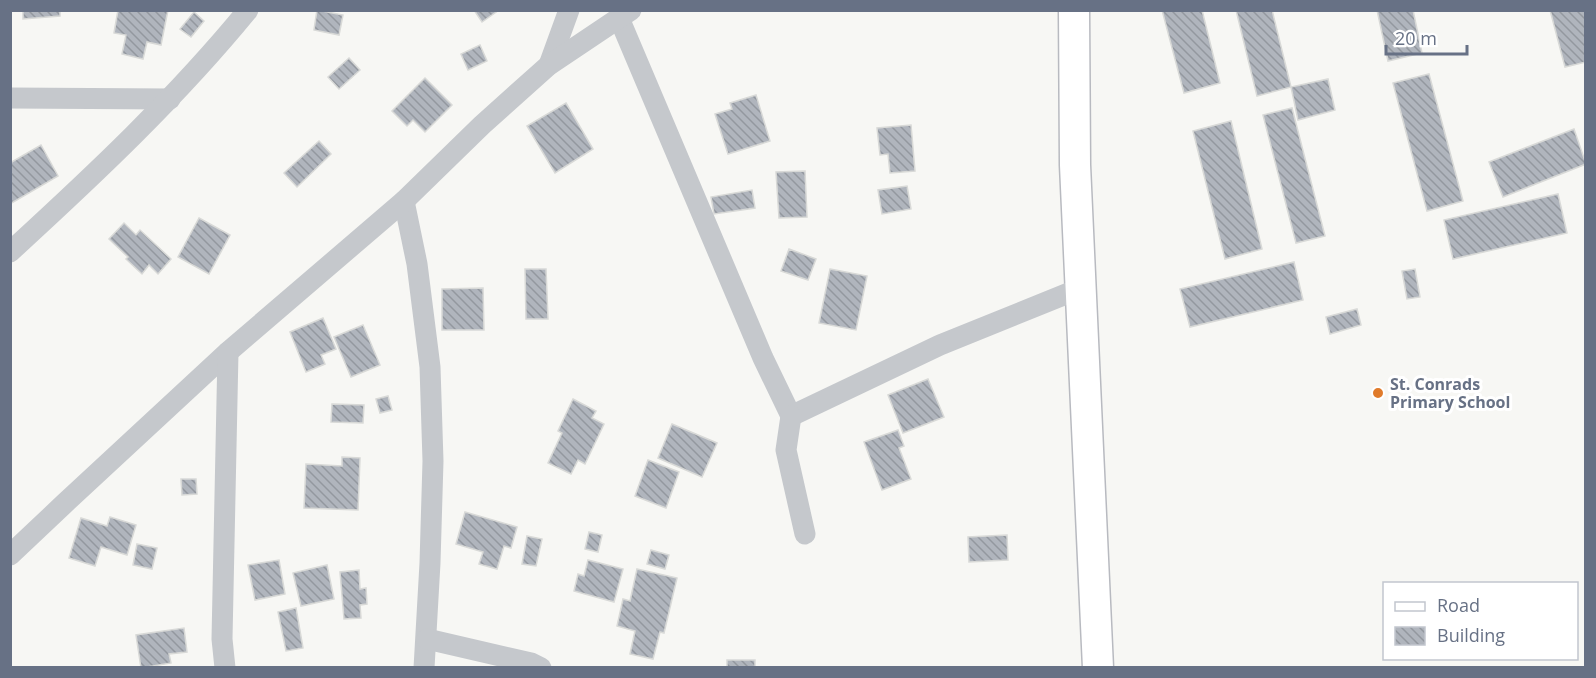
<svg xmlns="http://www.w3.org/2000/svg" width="1596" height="678" viewBox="0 0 1596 678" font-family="'Open Sans',sans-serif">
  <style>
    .building { fill: url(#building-back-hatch); stroke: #d8d9d7; stroke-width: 1.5 }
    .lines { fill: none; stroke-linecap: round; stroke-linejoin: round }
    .secondary-casing { stroke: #b8bac0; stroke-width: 33 }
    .minor { stroke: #c5c8cc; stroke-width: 21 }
    .secondary { stroke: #fff; stroke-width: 30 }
    .poi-dot { fill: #e07b2b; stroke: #fff; stroke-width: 2 }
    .labels { text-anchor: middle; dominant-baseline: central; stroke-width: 6; stroke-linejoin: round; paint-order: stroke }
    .poi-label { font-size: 16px; font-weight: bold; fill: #677185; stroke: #fff; text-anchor: start }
  </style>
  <defs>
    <pattern id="building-back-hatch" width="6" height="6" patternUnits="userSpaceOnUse" patternTransform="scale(1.5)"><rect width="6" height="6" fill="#b0b5bd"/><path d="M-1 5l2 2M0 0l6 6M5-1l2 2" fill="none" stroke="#93989f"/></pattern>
  </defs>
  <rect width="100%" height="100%" fill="#f7f7f4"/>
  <!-- building -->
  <g class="building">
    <path d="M 23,10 L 60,10 L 60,16 L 23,19 Z"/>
    <path d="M 118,10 L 168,10 L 161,45 L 147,42 L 143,59 L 122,54 L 126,35 L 114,33 Z"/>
    <path d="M 317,10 L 343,15 L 339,35 L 314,30 Z"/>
    <path d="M 474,10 L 499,10 L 482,22 Z"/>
    <path d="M 1162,10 L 1202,10 L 1220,83 L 1184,93 Z"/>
    <path d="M 1236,10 L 1272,10 L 1291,87 L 1257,96 Z"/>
    <path d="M 1377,10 L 1413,10 L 1422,53 L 1388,61 Z"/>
    <path d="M 1550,10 L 1586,10 L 1586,62 L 1565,67 Z"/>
    <path d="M 194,12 L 204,21 L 191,37 L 180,29 Z"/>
    <path d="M 480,45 L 487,61 L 468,70 L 461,54 Z"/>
    <path d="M 349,58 L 360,70 L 339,89 L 328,77 Z"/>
    <path d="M 1429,74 L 1463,201 L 1427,211 L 1393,83 Z"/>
    <path d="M 425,78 L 452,105 L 425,132 L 413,120 L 407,126 L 392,111 Z"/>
    <path d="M 1328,79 L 1335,110 L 1298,120 L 1291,87 Z"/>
    <path d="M 756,95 L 770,141 L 728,154 L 715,114 L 732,109 L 730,103 Z"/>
    <path d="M 566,103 L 593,149 L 555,173 L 527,126 Z"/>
    <path d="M 1292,108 L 1325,236 L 1296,243 L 1263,115 Z"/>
    <path d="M 1231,121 L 1262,249 L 1225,259 L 1193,131 Z"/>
    <path d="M 911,125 L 915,171 L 890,173 L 888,154 L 880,155 L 877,128 Z"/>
    <path d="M 1574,129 L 1586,164 L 1503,197 L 1489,162 Z"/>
    <path d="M 319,141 L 331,154 L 297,187 L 284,173 Z"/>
    <path d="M 41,145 L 58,176 L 10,204 L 10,163 Z"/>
    <path d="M 805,171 L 807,217 L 779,218 L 776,172 Z"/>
    <path d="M 907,186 L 911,209 L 882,214 L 878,190 Z"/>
    <path d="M 752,190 L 755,208 L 714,214 L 711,197 Z"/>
    <path d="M 1558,194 L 1567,233 L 1453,259 L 1444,220 Z"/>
    <path d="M 199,218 L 230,235 L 209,274 L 178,257 Z"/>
    <path d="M 124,223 L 136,235 L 140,230 L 171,259 L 158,274 L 149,265 L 142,274 L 126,259 L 128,257 L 109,239 Z"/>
    <path d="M 789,249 L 816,259 L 808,280 L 781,271 Z"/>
    <path d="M 1294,262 L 1303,300 L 1190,327 L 1180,289 Z"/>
    <path d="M 525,269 L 546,269 L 548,319 L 526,319 Z"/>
    <path d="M 830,269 L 867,276 L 856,330 L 819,323 Z"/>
    <path d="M 1415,269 L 1420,297 L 1407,299 L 1402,271 Z"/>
    <path d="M 483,288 L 484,330 L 442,330 L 442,289 Z"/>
    <path d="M 1357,309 L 1361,325 L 1330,334 L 1326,317 Z"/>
    <path d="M 323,318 L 336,349 L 321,355 L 325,364 L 306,372 L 290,332 Z"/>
    <path d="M 363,325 L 380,365 L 351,377 L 334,337 Z"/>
    <path d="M 928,379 L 944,417 L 903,433 L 888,395 Z"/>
    <path d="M 388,396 L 392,410 L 380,413 L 376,399 Z"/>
    <path d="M 573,399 L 596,411 L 592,418 L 604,424 L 585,464 L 578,460 L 571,474 L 548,463 L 562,433 L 558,431 Z"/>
    <path d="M 332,404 L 364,405 L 363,423 L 331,422 Z"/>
    <path d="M 672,424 L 717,443 L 702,477 L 658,458 Z"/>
    <path d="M 898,430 L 904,446 L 899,448 L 911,479 L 882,490 L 864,442 Z"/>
    <path d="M 342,457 L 360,458 L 358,510 L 304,508 L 306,464 L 342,466 Z"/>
    <path d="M 648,460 L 679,472 L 666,508 L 635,496 Z"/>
    <path d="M 181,479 L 196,479 L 197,494 L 182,495 Z"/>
    <path d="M 465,512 L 517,527 L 511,548 L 504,546 L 497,569 L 479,564 L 483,552 L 456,544 Z"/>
    <path d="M 110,517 L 136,525 L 127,555 L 101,547 L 95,566 L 69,558 L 81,518 L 107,526 Z"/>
    <path d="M 589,532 L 602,535 L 598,552 L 585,549 Z"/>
    <path d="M 1007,535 L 1008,560 L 969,562 L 968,537 Z"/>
    <path d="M 527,536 L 542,539 L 536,566 L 522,564 Z"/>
    <path d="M 137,544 L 157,548 L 152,569 L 133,565 Z"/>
    <path d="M 651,550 L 669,555 L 665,569 L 647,564 Z"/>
    <path d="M 279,560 L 285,594 L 255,600 L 248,565 Z"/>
    <path d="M 588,560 L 623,569 L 614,602 L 574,591 L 578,574 L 584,576 Z"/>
    <path d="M 327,565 L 334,599 L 301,606 L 293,573 Z"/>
    <path d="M 637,569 L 677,578 L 664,633 L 660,632 L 653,659 L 630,654 L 635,631 L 617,626 L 623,599 L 630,601 Z"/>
    <path d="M 359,570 L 360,589 L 366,588 L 367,604 L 360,605 L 361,618 L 344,619 L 340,572 Z"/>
    <path d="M 296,608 L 303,648 L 286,651 L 278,612 Z"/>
    <path d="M 184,628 L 187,652 L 169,654 L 171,663 L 141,668 L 136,635 Z"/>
    <rect x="727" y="660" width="28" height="8"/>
  </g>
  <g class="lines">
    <defs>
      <path id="secondary" d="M 1074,10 L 1075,165 L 1098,668"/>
    </defs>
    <!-- secondary casing -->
    <use href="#secondary" class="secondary-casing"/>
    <!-- minor -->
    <g class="minor">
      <path d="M 619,18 L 763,358 L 791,416 L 940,345 L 1081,288"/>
      <path d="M 549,65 L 569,10"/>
      <path d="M 10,98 L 170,99"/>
      <path d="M 404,201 L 417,264 L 430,367 L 433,461 L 430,563 L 424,668"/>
      <path d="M 10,252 C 94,175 176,98 248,10"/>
      <path d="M 791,416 L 786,450 L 805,534"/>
      <path d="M 10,555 L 64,504 L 228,352 L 404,201 L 482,125 L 549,65 L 631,10"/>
      <path d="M 427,639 L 531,663 L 541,668"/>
      <path d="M 225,668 L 222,639 L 228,352"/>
    </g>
    <!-- secondary -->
    <use href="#secondary" class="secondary"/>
  </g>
  <!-- markers -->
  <circle class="poi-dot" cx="1378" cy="393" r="6"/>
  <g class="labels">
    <!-- poi labels -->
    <g class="poi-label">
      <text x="1390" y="384">St. Conrads<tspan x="1390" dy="18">Primary School</tspan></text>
    </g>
  </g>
  <!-- border -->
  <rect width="1596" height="678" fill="none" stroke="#677185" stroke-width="24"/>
  <!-- legend -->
  <rect x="1383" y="582" width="195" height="78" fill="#ffffff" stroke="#c2c6ce" stroke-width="1.5"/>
  <rect x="1395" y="602" width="30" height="9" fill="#ffffff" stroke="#c2c6ce" stroke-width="1.5"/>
  <text x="1437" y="612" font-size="18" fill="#677185">Road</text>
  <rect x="1395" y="627" width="30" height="18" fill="url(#building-back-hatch)" stroke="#c2c6ce" stroke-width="1.5"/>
  <text x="1437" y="642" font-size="18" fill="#677185">Building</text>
  <!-- scale -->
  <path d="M1386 45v9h81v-9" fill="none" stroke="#677185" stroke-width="3"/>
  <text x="1395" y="45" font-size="18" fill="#677185" stroke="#ffffff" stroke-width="4.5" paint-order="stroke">20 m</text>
</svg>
